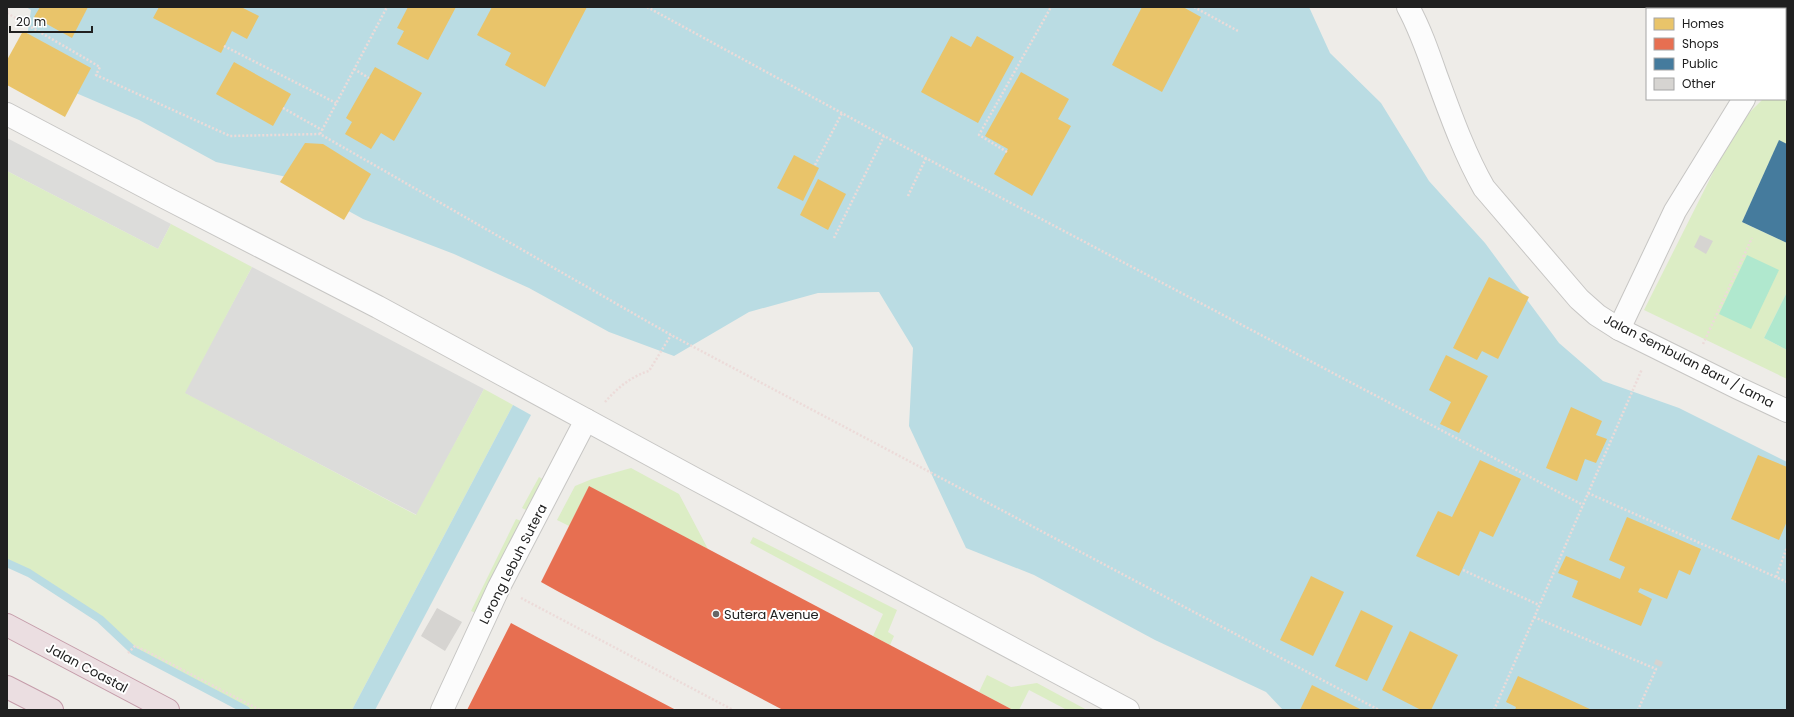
<svg xmlns="http://www.w3.org/2000/svg" width="1794" height="717" viewBox="0 0 1794 717" font-family="Poppins,sans-serif">
  <style>
    .religious { fill: #dcdcda }
    .grass { fill: #dcedc5 }
    .pitch { fill: #b0e8ce }
    .water { fill: #badce3 }
    .homes { fill: #e9c46a }
    .shops { fill: #e76f51 }
    .public { fill: #457b9d }
    .lines { fill: none; stroke-linecap: round; stroke-linejoin: round }
    .stream { stroke: #badce3; stroke-width: 8 }
    .building { fill: #d6d4d1 }
    .minor-casing { stroke: #c7c6c4; stroke-width: 24 }
    .highway-casing { stroke: #c59daa; stroke-width: 24 }
    .path { stroke: #ecdbd9; stroke-width: 2.5; stroke-dasharray: 2 2; stroke-linecap: butt }
    .minor { stroke: #fcfcfc; stroke-width: 22 }
    .highway { stroke: #ebdee1; stroke-width: 22 }
    .poi-dot { fill: #686766; stroke: #fff; stroke-width: 1.5 }
    .labels { text-anchor: middle; dominant-baseline: central; stroke-width: 4; stroke-linejoin: round; paint-order: stroke }
    .street-label { font-size: 13px; fill: #202020; stroke: #fff }
    .poi-label { font-size: 13px; fill: #202020; stroke: #fff; text-anchor: start }
  </style>
  <rect width="100%" height="100%" fill="#eeece8"/>
  <!-- religious -->
  <g class="religious">
    <path d="M 7,138 L 171,224 L 158,249 L 7,171 Z"/>
    <path d="M 252,267 L 484,389 L 417,515 L 184,393 Z"/>
  </g>
  <!-- grass -->
  <g class="grass">
    <path d="M 1787,75 L 1787,144 L 1779,141 L 1742,222 L 1787,243 L 1787,292 L 1764,338 L 1787,350 L 1787,379 L 1644,310 L 1737,125 L 1763,99 L 1785,99 L 1785,77 Z"/>
    <path d="M 7,171 L 158,249 L 171,224 L 252,267 L 185,393 L 416,515 L 484,389 L 513,405 L 352,710 L 246,710 L 134,651 L 100,619 L 29,573 L 7,563 Z"/>
    <path d="M 631,468 L 679,494 L 708,549 L 589,487 L 569,526 L 557,520 L 575,486 L 592,479 Z"/>
    <path d="M 539,477 L 546,481 L 530,512 L 522,508 Z"/>
    <path d="M 516,519 L 524,522 L 478,614 L 471,611 Z"/>
    <path d="M 753,537 L 897,610 L 888,632 L 894,636 L 890,645 L 873,636 L 883,614 L 750,543 Z"/>
    <path d="M 987,675 L 1011,687 L 1037,683 L 1087,710 L 1067,710 L 1029,690 L 1019,710 L 1013,710 L 979,692 Z"/>
  </g>
  <!-- pitch -->
  <g class="pitch">
    <path d="M 1747,255 L 1779,270 L 1751,329 L 1719,314 Z"/>
    <path d="M 1787,292 L 1787,350 L 1764,338 Z"/>
  </g>
  <!-- water -->
  <g class="water">
    <path d="M 26,7 L 1309,7 L 1330,53 L 1381,103 L 1429,181 L 1485,243 L 1559,343 L 1603,381 L 1679,408 L 1787,462 L 1787,710 L 1283,710 L 1266,692 L 1155,640 L 1034,575 L 966,548 L 909,426 L 913,348 L 879,292 L 818,293 L 749,312 L 674,356 L 609,332 L 529,288 L 454,254 L 363,219 L 287,177 L 216,162 L 139,120 L 69,90 L 26,44 L 31,10 Z"/>
    <path d="M 513,405 L 531,415 L 375,710 L 352,710 Z"/>
  </g>
  <!-- homes -->
  <g class="homes">
    <path d="M 40,7 L 88,7 L 72,38 L 34,17 Z"/>
    <path d="M 159,7 L 241,7 L 259,16 L 247,39 L 232,31 L 221,53 L 153,18 Z"/>
    <path d="M 408,7 L 456,7 L 428,60 L 397,44 L 404,31 L 397,28 Z"/>
    <path d="M 492,7 L 587,7 L 545,87 L 505,65 L 511,53 L 477,35 Z"/>
    <path d="M 1142,7 L 1183,7 L 1201,17 L 1162,92 L 1112,65 Z"/>
    <path d="M 23,31 L 91,68 L 65,117 L 7,85 L 7,60 Z"/>
    <path d="M 951,36 L 971,47 L 977,36 L 1014,57 L 978,123 L 921,92 Z"/>
    <path d="M 234,62 L 291,94 L 273,126 L 216,94 Z"/>
    <path d="M 375,67 L 422,93 L 394,141 L 381,133 L 371,149 L 345,134 L 352,122 L 346,118 Z"/>
    <path d="M 1021,72 L 1069,99 L 1058,119 L 1071,126 L 1032,196 L 994,174 L 1008,149 L 985,136 Z"/>
    <path d="M 305,143 L 323,144 L 371,174 L 344,220 L 280,182 Z"/>
    <path d="M 794,155 L 819,168 L 803,201 L 777,188 Z"/>
    <path d="M 818,179 L 846,194 L 828,230 L 800,215 Z"/>
    <path d="M 1489,277 L 1529,297 L 1498,359 L 1482,351 L 1477,360 L 1453,348 Z"/>
    <path d="M 1446,355 L 1488,376 L 1459,433 L 1440,424 L 1451,402 L 1429,390 Z"/>
    <path d="M 1571,407 L 1602,421 L 1596,435 L 1607,439 L 1596,463 L 1585,459 L 1577,481 L 1546,468 Z"/>
    <path d="M 1758,455 L 1787,467 L 1787,521 L 1779,540 L 1731,519 Z"/>
    <path d="M 1480,460 L 1521,479 L 1493,537 L 1480,531 L 1459,576 L 1416,556 L 1438,511 L 1452,517 Z"/>
    <path d="M 1627,517 L 1701,549 L 1690,575 L 1679,570 L 1667,599 L 1640,588 L 1638,592 L 1652,599 L 1641,626 L 1572,597 L 1578,581 L 1558,573 L 1566,556 L 1620,579 L 1625,567 L 1609,560 Z"/>
    <path d="M 1311,576 L 1344,592 L 1313,656 L 1280,640 Z"/>
    <path d="M 1361,610 L 1393,626 L 1367,681 L 1335,666 Z"/>
    <path d="M 1410,631 L 1458,655 L 1431,710 L 1421,710 L 1382,690 Z"/>
    <path d="M 1518,676 L 1592,710 L 1515,710 L 1516,707 L 1506,702 Z"/>
    <path d="M 1312,685 L 1362,710 L 1300,710 Z"/>
  </g>
  <!-- shops -->
  <g class="shops">
    <path d="M 589,486 L 890,645 L 1013,710 L 783,710 L 559,592 L 541,582 Z"/>
    <path d="M 511,623 L 537,637 L 676,710 L 467,710 Z"/>
  </g>
  <!-- public -->
  <path class="public" d="M 1779,140 L 1787,144 L 1787,243 L 1742,222 Z"/>
  <g class="lines">
    <!-- stream -->
    <path class="stream" d="M 7,563 L 29,573 L 100,619 L 134,651 L 246,710"/>
  </g>
  <!-- building -->
  <g class="building">
    <path d="M 1700,235 L 1713,241 L 1706,254 L 1694,247 Z"/>
    <path d="M 437,608 L 462,622 L 445,651 L 421,636 Z"/>
    <path d="M 1656,659 L 1663,662 L 1661,667 L 1654,664 Z"/>
  </g>
  <g class="lines">
    <defs>
      <g id="minor">
        <path d="M 1408,7 C 1420,29 1428,52 1436,75 C 1450,113 1464,153 1484,188 L 1579,299 L 1597,315 L 1619,329 L 1738,388 L 1787,411"/>
        <path d="M 1785,54 L 1787,52"/>
        <path d="M 7,114 L 166,198 L 378,307 L 695,479 L 1128,710"/>
        <path d="M 1619,329 L 1675,211 L 1744,99"/>
        <path d="M 442,710 L 499,587 L 586,420"/>
      </g>
      <g id="highway">
        <path d="M 7,625 L 168,710"/>
        <path d="M 7,687 L 52,710"/>
      </g>
    </defs>
    <!-- minor casing -->
    <use href="#minor" class="minor-casing"/>
    <!-- highway casing -->
    <use href="#highway" class="highway-casing"/>
    <!-- path -->
    <g class="path">
      <path d="M 647,7 L 884,136 L 1583,505"/>
      <path d="M 1194,7 L 1238,31"/>
      <path d="M 7,12 L 9,7"/>
      <path d="M 7,13 L 100,67 L 96,75 L 230,136 L 320,134 L 671,335 L 1379,710"/>
      <path d="M 224,46 L 336,103"/>
      <path d="M 354,69 L 369,78"/>
      <path d="M 283,108 L 322,130"/>
      <path d="M 320,134 L 387,7"/>
      <path d="M 1007,152 L 979,135 L 1051,7"/>
      <path d="M 815,165 L 842,113"/>
      <path d="M 908,196 L 926,158"/>
      <path d="M 834,238 L 884,136"/>
      <path d="M 1703,344 L 1752,238"/>
      <path d="M 605,402 C 617,388 632,376 649,371 L 671,335"/>
      <path d="M 1588,493 L 1787,582"/>
      <path d="M 1463,570 L 1539,605"/>
      <path d="M 1776,577 L 1787,547"/>
      <path d="M 521,598 L 733,710"/>
      <path d="M 1534,617 L 1656,669 L 1638,710"/>
      <path d="M 128,653 L 135,646 L 146,651 L 260,710"/>
      <path d="M 1494,710 L 1642,369"/>
    </g>
    <!-- minor -->
    <use href="#minor" class="minor"/>
    <!-- highway -->
    <use href="#highway" class="highway"/>
  </g>
  <!-- markers -->
  <circle class="poi-dot" cx="716" cy="614" r="4"/>
  <g class="labels">
    <!-- street labels -->
    <g class="street-label">
      <text transform="translate(1689 361) rotate(27)">Jalan Sembulan Baru / Lama</text>
      <text transform="translate(513 564) rotate(-63)">Lorong Lebuh Sutera</text>
      <text transform="translate(87 668) rotate(28)">Jalan Coastal</text>
    </g>
    <!-- poi labels -->
    <g class="poi-label">
      <text x="724" y="614">Sutera Avenue</text>
    </g>
  </g>
  <!-- border -->
  <rect width="1794" height="717" fill="none" stroke="#202020" stroke-width="16"/>
  <!-- legend -->
  <rect x="1646" y="8" width="140" height="92" fill="#ffffff" stroke="#a6a6a6"/>
  <rect x="1654" y="18" width="20" height="12" fill="#e9c46a" stroke="#a6a6a6"/>
  <text x="1682" y="28" font-size="12" fill="#202020">Homes</text>
  <rect x="1654" y="38" width="20" height="12" fill="#e76f51" stroke="#a6a6a6"/>
  <text x="1682" y="48" font-size="12" fill="#202020">Shops</text>
  <rect x="1654" y="58" width="20" height="12" fill="#457b9d" stroke="#a6a6a6"/>
  <text x="1682" y="68" font-size="12" fill="#202020">Public</text>
  <rect x="1654" y="78" width="20" height="12" fill="#d6d4d1" stroke="#a6a6a6"/>
  <text x="1682" y="88" font-size="12" fill="#202020">Other</text>
  <!-- scale -->
  <path d="M10 26v6h82v-6" fill="none" stroke="#202020" stroke-width="2"/>
  <text x="16" y="26" font-size="12" fill="#202020" stroke="#ffffff" stroke-width="3" paint-order="stroke">20 m</text>
</svg>
